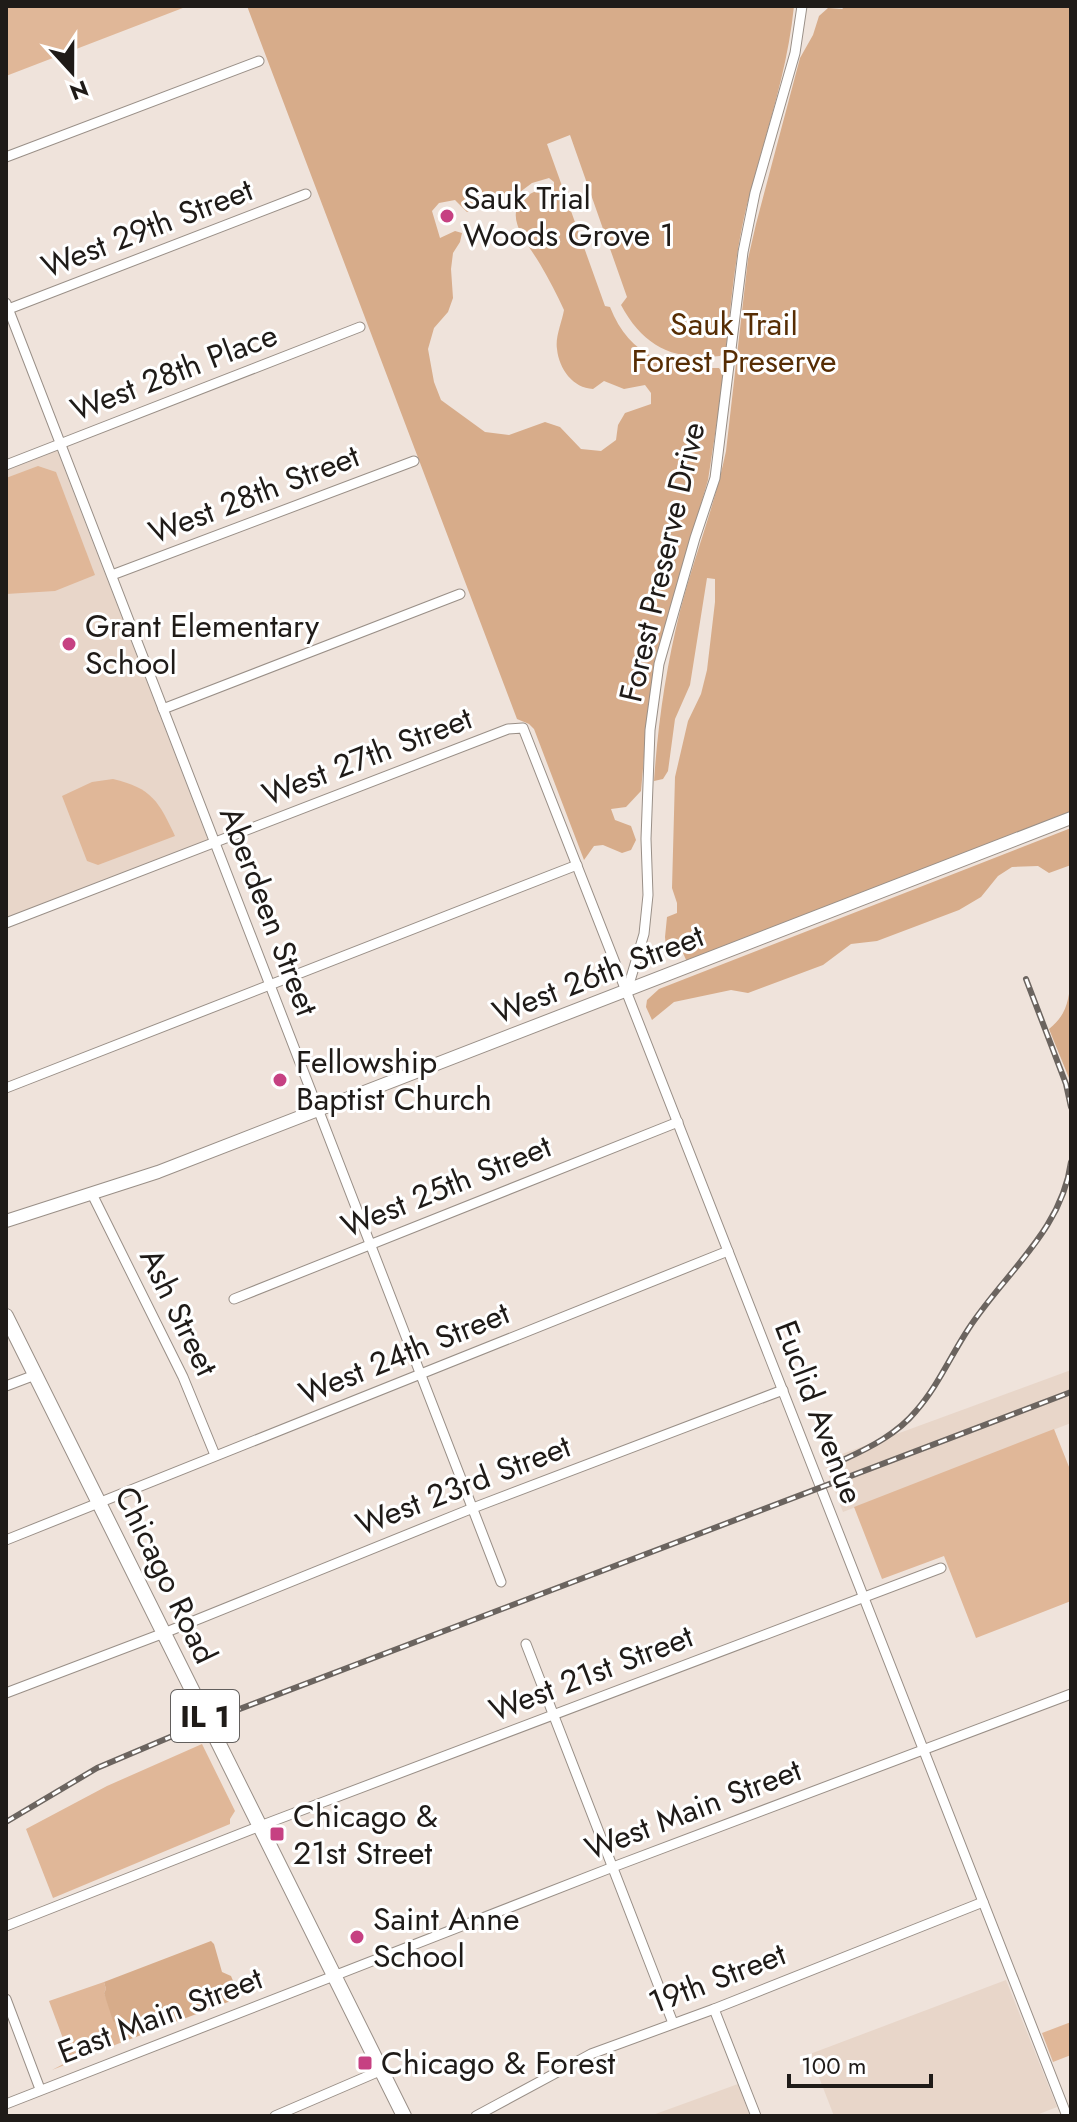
<svg xmlns="http://www.w3.org/2000/svg" width="1077" height="2122" viewBox="0 0 1077 2122" font-family="Jost,sans-serif">
  <style>
    .built { fill: #e8d6c9 }
    .green { fill: #e0b798 }
    .forest { fill: #d7ac8a; fill-rule: evenodd }
    .lines { fill: none; stroke-linecap: round; stroke-linejoin: round }
    .minor-casing { stroke: #998f87; stroke-width: 11 }
    .tertiary-casing { stroke: #998f87; stroke-width: 14 }
    .primary-casing { stroke: #998f87; stroke-width: 16 }
    .minor { stroke: #fff; stroke-width: 9 }
    .tertiary { stroke: #fff; stroke-width: 12 }
    .primary { stroke: #fff; stroke-width: 14 }
    .rail-casing { stroke: #6b645f; stroke-width: 6 }
    .rail { stroke: #fff; stroke-width: 3; stroke-dasharray: 9; stroke-linecap: butt }
    .poi-dot { fill: #c64182; stroke: #fff; stroke-width: 3 }
    .labels { text-anchor: middle; dominant-baseline: central; stroke-width: 6; stroke-linejoin: round; paint-order: stroke }
    .shield { fill: #fff; stroke: #625f5d; stroke-width: 2 }
    .shield-label { font-size: 30px; font-weight: bold; fill: #1f1b18 }
    .poi-label { font-size: 32px; fill: #1f1b18; stroke: #fff; text-anchor: start }
    .street-label { font-size: 32px; fill: #1f1b18; stroke: #fff }
    .park-label { font-size: 32px; fill: #572d04; stroke: #fff }
  </style>
  <rect width="100%" height="100%" fill="#efe3db"/>
  <!-- built -->
  <g class="built">
    <path d="M 57,450 L 208,840 L 6,918 L 6,469 Z"/>
    <path d="M 1071,1370 L 1071,1423 L 843,1512 L 823,1461 Z"/>
    <path d="M 1006,1980 L 1057,2107 L 1034,2116 L 834,2116 L 810,2054 Z"/>
    <path d="M 738,2084 L 750,2116 L 650,2116 Z"/>
  </g>
  <!-- green -->
  <g class="green">
    <path d="M 6,6 L 188,6 L 6,76 Z"/>
    <path d="M 38,466 L 56,472 L 95,575 L 55,591 L 6,594 L 6,478 Z"/>
    <path d="M 113,779 C 152,788 159,802 175,836 L 98,865 L 87,861 L 62,796 L 92,782 Z"/>
    <path d="M 1054,1429 L 1071,1472 L 1071,1601 L 976,1638 L 944,1556 L 882,1579 L 854,1507 Z"/>
    <path d="M 202,1744 L 235,1811 L 230,1819 L 230,1824 L 53,1898 L 26,1829 L 107,1786 Z"/>
    <path d="M 104,1982 L 106,1989 L 104,1993 L 117,2024 L 120,2043 L 52,2070 L 71,2060 L 49,2001 Z"/>
    <path d="M 1071,2022 L 1071,2055 L 1053,2062 L 1042,2033 Z"/>
  </g>
  <!-- forest -->
  <g class="forest">
    <path d="M 247,6 L 794,6 C 787,76 763,141 746,209 C 735,255 731,303 726,349 L 720,356 C 673,361 643,346 621,305 L 627,297 L 570,135 L 547,144 L 605,306 L 610,307 C 630,358 668,368 719,368 L 724,376 L 708,480 L 656,660 L 649,701 L 641,791 L 626,807 L 611,809 L 615,820 L 631,826 L 636,840 L 631,850 L 622,853 L 603,845 L 594,846 L 584,860 L 534,729 L 529,724 L 517,719 ZM 549,178 L 554,182 L 554,188 L 546,196 L 536,191 C 496,209 525,239 540,264 C 549,279 557,295 564,310 C 562,322 555,337 557,349 C 559,369 573,388 593,389 L 604,381 L 624,389 L 645,385 L 651,393 L 651,404 L 625,413 L 618,425 L 616,440 L 601,451 L 581,449 L 560,427 L 545,422 L 509,435 L 485,432 L 441,400 L 434,382 L 428,349 L 434,328 L 448,312 L 453,298 L 451,269 L 453,253 L 460,242 L 462,233 L 455,231 L 440,238 L 432,211 L 439,203 L 455,200 L 467,212 L 507,192 L 520,192 L 532,183 Z"/>
    <path d="M 846,6 L 1071,6 L 1071,812 L 687,962 L 683,953 L 675,954 L 666,947 L 665,937 L 667,917 L 677,913 L 677,903 L 672,888 L 675,777 L 688,721 L 701,694 L 707,670 L 715,602 L 715,579 L 707,578 L 690,685 L 675,719 L 668,771 L 663,779 L 654,781 C 658,723 666,668 680,611 C 694,557 715,505 726,451 L 748,259 L 756,224 L 800,58 L 813,35 L 819,16 L 828,8 L 842,9 Z"/>
    <path d="M 1071,828 L 1071,865 L 1049,873 L 1038,866 L 1012,867 L 998,876 L 981,897 L 959,910 L 877,941 L 851,944 L 823,965 L 748,993 L 731,990 L 674,1002 L 652,1020 L 646,1007 L 647,1000 L 659,989 Z"/>
    <path d="M 1071,976 L 1071,1083 L 1049,1029 C 1068,1014 1069,998 1071,976 Z"/>
    <path d="M 211,1941 L 214,1944 L 222,1972 L 231,1976 L 239,1995 L 236,1999 L 120,2043 L 117,2024 L 113,2021 L 104,1993 L 106,1989 L 104,1982 Z"/>
  </g>
  <g class="lines">
    <defs>
      <g id="minor">
        <path d="M 6,157 L 259,61"/>
        <path d="M 6,303 L 501,1582"/>
        <path d="M 6,310 L 306,194"/>
        <path d="M 6,465 L 360,327"/>
        <path d="M 112,575 L 414,461"/>
        <path d="M 163,709 L 460,594"/>
        <path d="M 6,923 L 508,729 L 523,728 L 1067,2116"/>
        <path d="M 627,991 L 644,934 L 648,895 L 646,839 L 650,730 L 659,664 L 695,538 L 715,478 L 743,252 L 755,193 L 795,53 L 802,6"/>
        <path d="M 6,1088 L 577,865"/>
        <path d="M 92,1194 L 183,1377 L 215,1455"/>
        <path d="M 234,1299 L 678,1122"/>
        <path d="M 6,1386 L 35,1375"/>
        <path d="M 6,1540 L 728,1251"/>
        <path d="M 526,1644 L 673,2023"/>
        <path d="M 6,1693 L 164,1633 L 473,1508 L 783,1390"/>
        <path d="M 6,1926 L 260,1826 L 941,1568"/>
        <path d="M 6,1999 L 40,2089"/>
        <path d="M 714,2009 L 756,2116"/>
        <path d="M 6,2104 L 613,1867 L 1071,1694"/>
        <path d="M 275,2116 L 382,2070"/>
        <path d="M 476,2116 L 591,2054 L 714,2009 L 983,1902"/>
      </g>
      <path id="tertiary" d="M 6,1221 L 158,1172 L 1071,818"/>
      <path id="primary" d="M 6,1316 L 404,2116"/>
    </defs>
    <!-- minor casing -->
    <use href="#minor" class="minor-casing"/>
    <!-- tertiary casing -->
    <use href="#tertiary" class="tertiary-casing"/>
    <!-- primary casing -->
    <use href="#primary" class="primary-casing"/>
    <!-- minor -->
    <use href="#minor" class="minor"/>
    <!-- tertiary -->
    <use href="#tertiary" class="tertiary"/>
    <!-- primary -->
    <use href="#primary" class="primary"/>
    <defs>
      <g id="rail">
        <path d="M 1026,979 L 1066,1084 L 1071,1107"/>
        <path d="M 845,1459 C 871,1447 898,1433 916,1411 C 938,1386 951,1355 969,1328 C 1005,1273 1062,1230 1071,1162"/>
        <path d="M 6,1822 L 97,1768 L 208,1721 L 1071,1392"/>
      </g>
    </defs>
    <!-- rail casing -->
    <use href="#rail" class="rail-casing"/>
    <!-- rail -->
    <use href="#rail" class="rail"/>
  </g>
  <!-- markers -->
  <g class="poi-dot">
    <circle cx="447" cy="216" r="8"/>
    <circle cx="69" cy="644" r="8"/>
    <circle cx="280" cy="1080" r="8"/>
    <rect x="269" y="1826" width="16" height="16" rx="4"/>
    <circle cx="357" cy="1937" r="8"/>
    <rect x="357" y="2055" width="16" height="16" rx="4"/>
  </g>
  <g class="labels">
    <!-- shield labels -->
    <rect class="shield" x="171" y="1690" width="68" height="52" rx="6"/>
    <g class="shield-label">
      <text x="205" y="1716">IL 1</text>
    </g>
    <!-- poi labels -->
    <g class="poi-label">
      <text x="463" y="198">Sauk Trial<tspan x="463" dy="37">Woods Grove 1</tspan></text>
      <text x="85" y="626">Grant Elementary<tspan x="85" dy="37">School</tspan></text>
      <text x="296" y="1062">Fellowship<tspan x="296" dy="37">Baptist Church</tspan></text>
      <text x="293" y="1816">Chicago &amp;<tspan x="293" dy="37">21st Street</tspan></text>
      <text x="373" y="1919">Saint Anne<tspan x="373" dy="37">School</tspan></text>
      <text x="381" y="2063">Chicago &amp; Forest</text>
    </g>
    <!-- street labels -->
    <g class="street-label">
      <text transform="translate(147 228) rotate(-21)">West 29th Street</text>
      <text transform="translate(174 372) rotate(-21)">West 28th Place</text>
      <text transform="translate(254 494) rotate(-21)">West 28th Street</text>
      <text transform="translate(662 562) rotate(-77)">Forest Preserve Drive</text>
      <text transform="translate(367 756) rotate(-21)">West 27th Street</text>
      <text transform="translate(269 911) rotate(69)">Aberdeen Street</text>
      <text transform="translate(598 974) rotate(-21)">West 26th Street</text>
      <text transform="translate(446 1186) rotate(-22)">West 25th Street</text>
      <text transform="translate(179 1312) rotate(64)">Ash Street</text>
      <text transform="translate(404 1353) rotate(-22)">West 24th Street</text>
      <text transform="translate(819 1412) rotate(69)">Euclid Avenue</text>
      <text transform="translate(463 1485) rotate(-21)">West 23rd Street</text>
      <text transform="translate(166 1575) rotate(64)">Chicago Road</text>
      <text transform="translate(591 1673) rotate(-21)">West 21st Street</text>
      <text transform="translate(693 1809) rotate(-21)">West Main Street</text>
      <text transform="translate(717 1978) rotate(-21)">19th Street</text>
      <text transform="translate(160 2015) rotate(-21)">East Main Street</text>
    </g>
    <!-- park labels -->
    <g class="park-label">
      <text x="734" y="324">Sauk Trail<tspan x="734" dy="37">Forest Preserve</tspan></text>
    </g>
  </g>
  <!-- border -->
  <rect width="1077" height="2122" fill="none" stroke="#1f1b18" stroke-width="16"/>
  <!-- north arrow -->
  <g transform="translate(72 72) rotate(159)" stroke="#ffffff" stroke-width="6" paint-order="stroke">
  <path d="M0-6L14 30L0 20L-14 30Z" fill="#1f1b18"/>
  <text y="-12" font-size="22" font-weight="bold" text-anchor="middle" fill="#1f1b18">N</text>
  </g>
  <!-- scale -->
  <path d="M789 2074v12h142v-12" fill="none" stroke="#1f1b18" stroke-width="4"/>
  <text x="801" y="2074" font-size="24" fill="#1f1b18" stroke="#ffffff" stroke-width="6" paint-order="stroke">100 m</text>
</svg>
